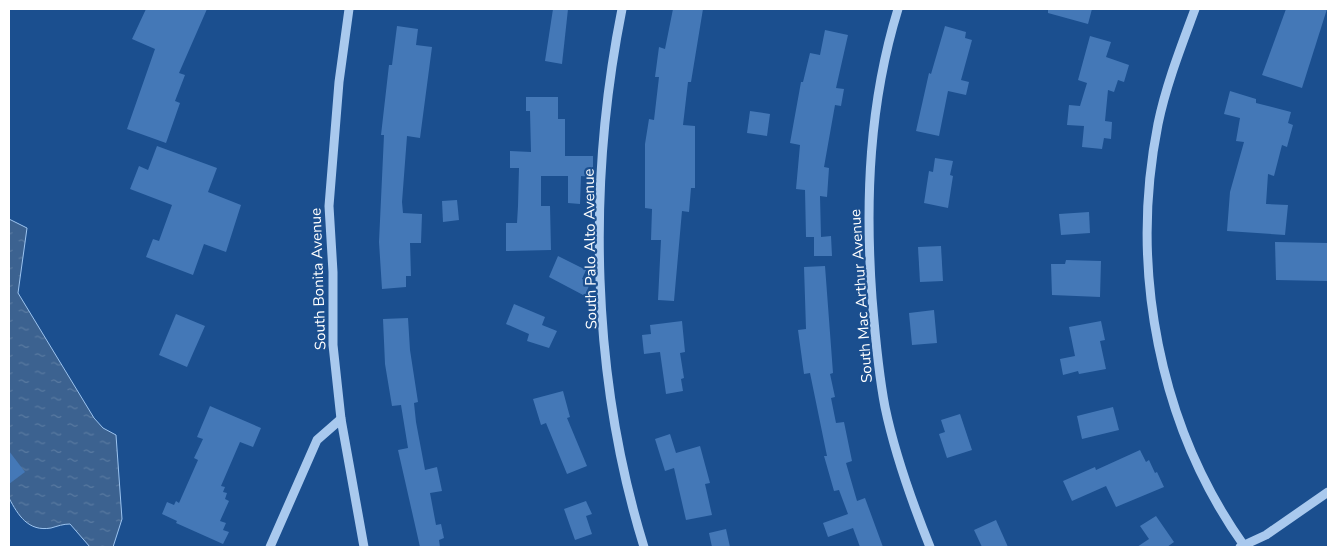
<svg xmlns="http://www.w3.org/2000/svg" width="1337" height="556" viewBox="0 0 1337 556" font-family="'Nunito Sans',sans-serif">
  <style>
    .water { fill: url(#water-ripples); stroke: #9cc4f0 }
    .building { fill: #4478b7 }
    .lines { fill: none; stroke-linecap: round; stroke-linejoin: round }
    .minor { stroke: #a9c9ee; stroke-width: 9 }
    .labels { text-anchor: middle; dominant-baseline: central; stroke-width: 4.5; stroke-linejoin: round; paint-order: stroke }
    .street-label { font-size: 15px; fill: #fff; stroke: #1b4f8f }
  </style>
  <defs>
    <pattern id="water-ripples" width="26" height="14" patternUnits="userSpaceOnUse" patternTransform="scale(1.25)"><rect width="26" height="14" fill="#3c6290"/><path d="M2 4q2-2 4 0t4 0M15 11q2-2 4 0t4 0" fill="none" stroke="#597aa1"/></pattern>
  </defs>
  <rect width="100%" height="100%" fill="#1b4f8f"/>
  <!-- water -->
  <path class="water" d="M 9,219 L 27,228 L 18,293 L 94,418 L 103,428 L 116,435 L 122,519 L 113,547 L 90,547 L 70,524 C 63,524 58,526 51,528 C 28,532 18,515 9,498 Z"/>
  <!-- building -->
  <g class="building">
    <path d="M 146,9 L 207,9 L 179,73 L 185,75 L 175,101 L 180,103 L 166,143 L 127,129 L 155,49 L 132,39 Z"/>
    <path d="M 553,9 L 568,9 L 562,64 L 545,61 Z"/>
    <path d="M 673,9 L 703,9 L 691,82 L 688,82 L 683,125 L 695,126 L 695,188 L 691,188 L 689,212 L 682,211 L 674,301 L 658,300 L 661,240 L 651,240 L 652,209 L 645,208 L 645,144 L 649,119 L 654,120 L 659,77 L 655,77 L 659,47 L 665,49 Z"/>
    <path d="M 1048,9 L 1092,9 L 1088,24 L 1048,13 Z"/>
    <path d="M 1286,9 L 1327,9 L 1302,88 L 1262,75 Z"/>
    <path d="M 397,26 L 418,29 L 416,45 L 432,47 L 420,138 L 407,136 L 402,202 L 403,213 L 422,214 L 421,243 L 410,243 L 411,276 L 406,276 L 406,287 L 382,289 L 379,242 L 384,135 L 381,135 L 389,65 L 392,65 Z"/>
    <path d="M 945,26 L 966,32 L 965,38 L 972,40 L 961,80 L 969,82 L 966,95 L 948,91 L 939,136 L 916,131 L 929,73 L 931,74 Z"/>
    <path d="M 825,30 L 848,35 L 836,88 L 844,89 L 841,106 L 835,105 L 824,167 L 829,168 L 827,197 L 820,196 L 821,237 L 831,236 L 832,256 L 814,256 L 814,237 L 817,237 L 806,237 L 805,190 L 796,189 L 800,145 L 790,143 L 801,82 L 803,82 L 810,53 L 820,55 Z"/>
    <path d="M 1090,36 L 1111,42 L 1106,57 L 1129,65 L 1124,82 L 1118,80 L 1114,92 L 1108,90 L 1105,121 L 1112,122 L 1111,139 L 1104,138 L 1102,149 L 1082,147 L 1084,126 L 1067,125 L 1069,105 L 1080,106 L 1087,83 L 1078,80 Z"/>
    <path d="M 1230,91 L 1256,99 L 1256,103 L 1291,112 L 1288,123 L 1293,125 L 1287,147 L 1282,145 L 1274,176 L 1268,174 L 1266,204 L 1288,205 L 1285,235 L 1227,231 L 1230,192 L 1244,142 L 1236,141 L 1240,118 L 1224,114 Z"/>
    <path d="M 526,97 L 558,97 L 558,119 L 565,119 L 565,156 L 593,156 L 593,177 L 581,176 L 580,204 L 568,203 L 568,176 L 541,176 L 541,206 L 550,206 L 551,250 L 506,251 L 506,223 L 517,223 L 518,206 L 519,168 L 510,168 L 510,151 L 531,152 L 530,111 L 526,111 Z"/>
    <path d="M 750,111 L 770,114 L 767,136 L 747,133 Z"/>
    <path d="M 157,146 L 217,168 L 208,192 L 241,205 L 226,252 L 204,244 L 193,275 L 146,257 L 153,239 L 159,241 L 172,205 L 130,189 L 139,166 L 148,170 Z"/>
    <path d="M 935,158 L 953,161 L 950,175 L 953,176 L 948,208 L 924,203 L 929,171 L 933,172 Z"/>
    <path d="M 457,200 L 459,220 L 443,222 L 442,201 Z"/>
    <path d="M 1089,212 L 1090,233 L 1061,235 L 1059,214 Z"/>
    <path d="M 1275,242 L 1328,243 L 1327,281 L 1276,280 Z"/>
    <path d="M 941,246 L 943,281 L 920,282 L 918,247 Z"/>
    <path d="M 558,256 L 586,270 L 582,279 L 590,283 L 585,296 L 549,277 Z"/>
    <path d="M 1066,260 L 1101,261 L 1100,297 L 1052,295 L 1051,264 L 1065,264 Z"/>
    <path d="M 825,266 L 833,373 L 830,374 L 835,397 L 831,398 L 836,423 L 844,422 L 852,461 L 846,463 L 857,501 L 865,498 L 883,547 L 860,547 L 853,528 L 828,537 L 823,523 L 848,514 L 839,490 L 834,491 L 824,456 L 827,456 L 810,373 L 804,374 L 798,330 L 806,329 L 804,267 Z"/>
    <path d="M 514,304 L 545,317 L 542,325 L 557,331 L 549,348 L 527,341 L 529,334 L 506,324 Z"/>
    <path d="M 934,310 L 937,343 L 912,345 L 909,313 Z"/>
    <path d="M 176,314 L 205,326 L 187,367 L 159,355 Z"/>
    <path d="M 408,318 L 410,350 L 418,402 L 414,403 L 416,422 L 425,470 L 437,467 L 442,491 L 430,493 L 436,525 L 441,524 L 444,538 L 439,540 L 440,547 L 420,547 L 398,450 L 408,448 L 401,405 L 392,406 L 385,364 L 383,319 Z"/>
    <path d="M 682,321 L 685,352 L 680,353 L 684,378 L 681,379 L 683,391 L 666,394 L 660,352 L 644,354 L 642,335 L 651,334 L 650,325 Z"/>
    <path d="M 1101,321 L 1105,340 L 1100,341 L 1106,369 L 1079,374 L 1078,371 L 1063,375 L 1060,359 L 1075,356 L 1069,327 Z"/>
    <path d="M 563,391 L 570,417 L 567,418 L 587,466 L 567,474 L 546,423 L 541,425 L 533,399 Z"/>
    <path d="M 210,406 L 261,428 L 253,447 L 240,442 L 221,486 L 225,487 L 223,492 L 227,493 L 225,499 L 229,501 L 220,521 L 226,523 L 223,530 L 229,532 L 223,544 L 176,523 L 177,521 L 162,514 L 167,502 L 174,505 L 176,501 L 179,503 L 198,460 L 194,458 L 203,439 L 197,437 Z"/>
    <path d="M 1113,407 L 1119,430 L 1082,439 L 1077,416 Z"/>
    <path d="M 960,414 L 972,450 L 947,458 L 939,434 L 945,432 L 941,420 Z"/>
    <path d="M 670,434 L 676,453 L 700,446 L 710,483 L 705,484 L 712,515 L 686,520 L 674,468 L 665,471 L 655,439 Z"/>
    <path d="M 1140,450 L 1146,462 L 1149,460 L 1155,473 L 1157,472 L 1164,487 L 1116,507 L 1106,486 L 1072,501 L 1063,481 L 1095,467 L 1096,470 Z"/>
    <path d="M 9,451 L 25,472 L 9,484 Z"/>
    <path d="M 586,501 L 592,514 L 586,516 L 592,534 L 575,540 L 564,509 Z"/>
    <path d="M 1156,516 L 1174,542 L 1167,547 L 1137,547 L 1149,539 L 1140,526 Z"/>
    <path d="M 996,520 L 1008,547 L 982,547 L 974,530 Z"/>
    <path d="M 726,529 L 730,547 L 712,547 L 709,533 Z"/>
  </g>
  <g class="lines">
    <!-- minor -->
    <g class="minor">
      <path d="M 349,9 L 339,82 L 329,206 L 333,272 L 333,345 L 341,419 L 364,547"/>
      <path d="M 622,9 C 587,184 591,376 644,547"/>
      <path d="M 898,9 C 869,103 865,200 872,298 C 875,334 878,371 885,407 C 895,455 912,502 930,547"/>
      <path d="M 1195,9 C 1181,47 1166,85 1158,124 C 1129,269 1159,427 1245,547"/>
      <path d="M 270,547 L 317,440 L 341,419"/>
      <path d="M 1240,547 L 1266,535 L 1328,492"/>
    </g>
  </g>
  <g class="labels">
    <!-- street labels -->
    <g class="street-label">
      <text transform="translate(590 249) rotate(-91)">South Palo Alto Avenue</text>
      <text transform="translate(318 279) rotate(-92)">South Bonita Avenue</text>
      <text transform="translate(861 296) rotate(-94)">South Mac Arthur Avenue</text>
    </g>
  </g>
  <!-- border -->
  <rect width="1337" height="556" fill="none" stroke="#ffffff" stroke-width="20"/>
</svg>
